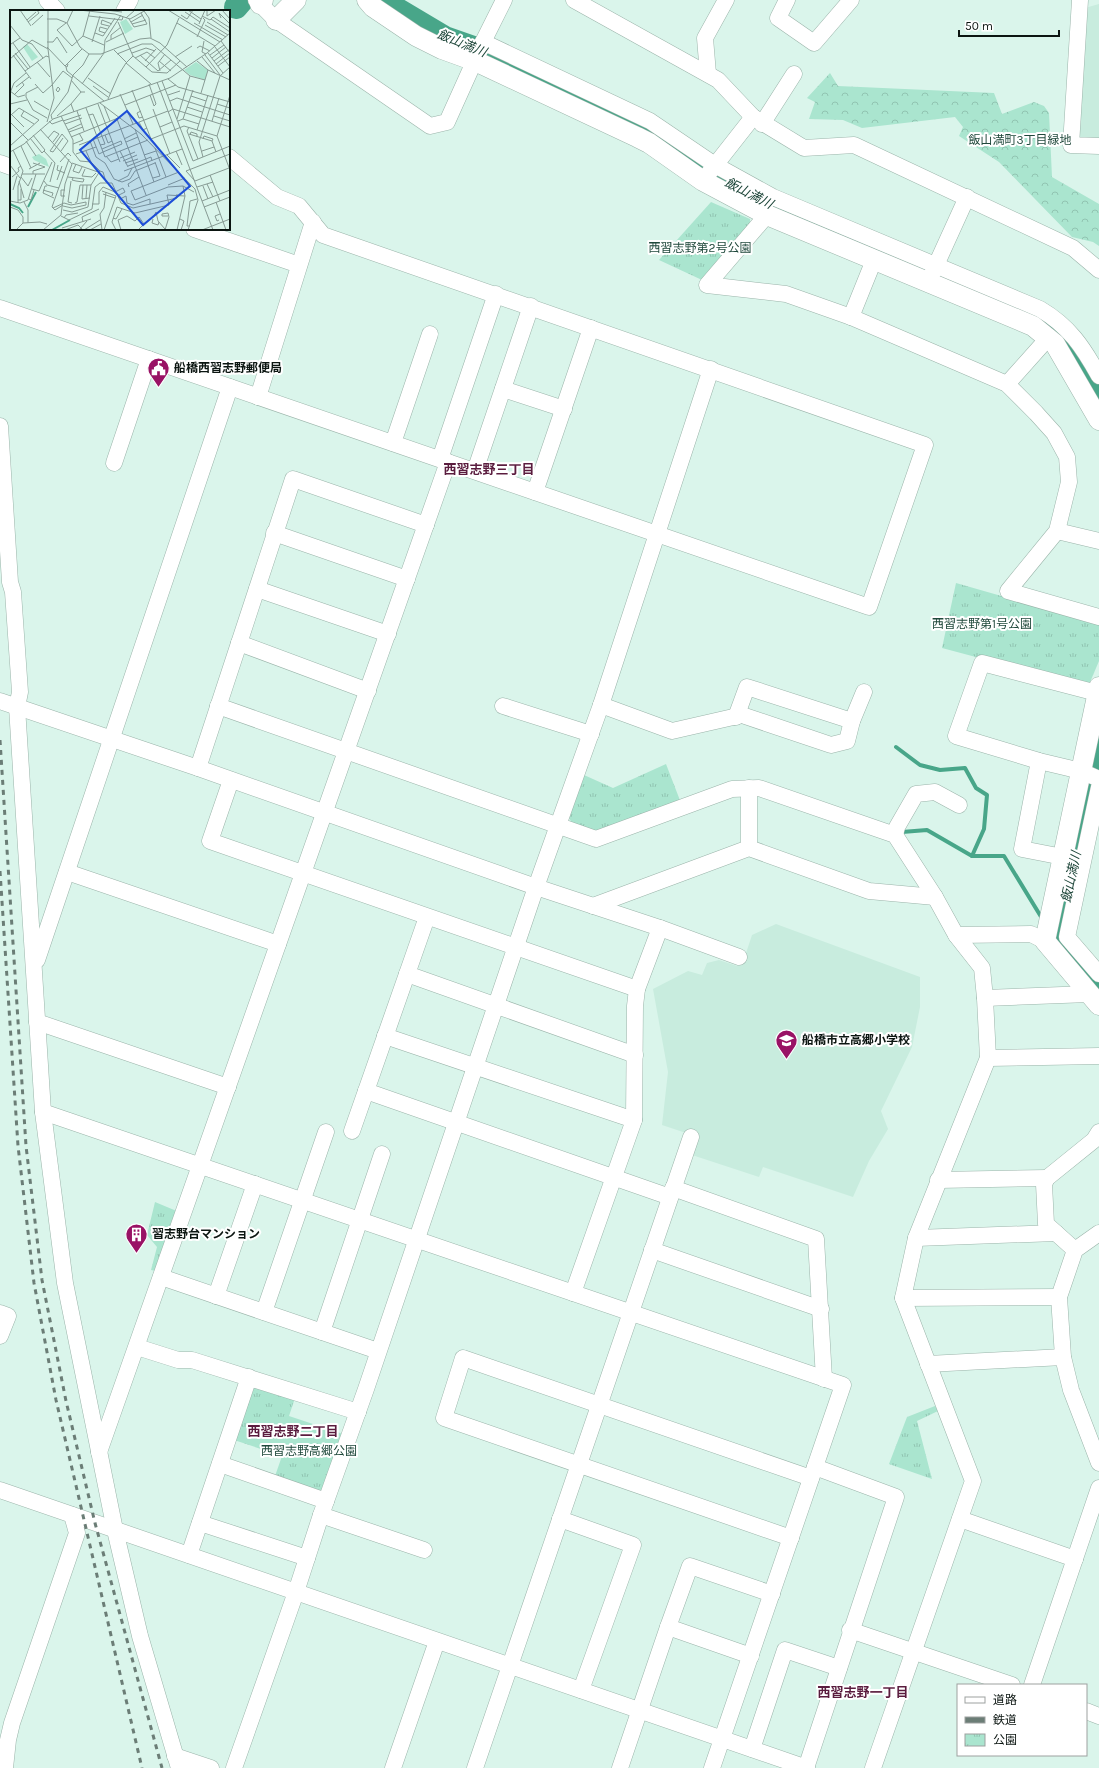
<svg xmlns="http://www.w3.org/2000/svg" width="1099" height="1768" viewBox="0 0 1099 1768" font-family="Karla,'Noto Sans JP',sans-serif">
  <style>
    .built { fill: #c8ecde }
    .forest { fill: url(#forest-crowns) }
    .park { fill: url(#park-tufts) }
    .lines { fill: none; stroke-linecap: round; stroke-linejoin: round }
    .stream { stroke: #48a689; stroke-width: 4 }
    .river { stroke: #48a689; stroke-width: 24 }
    .minor-casing { stroke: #9bb4aa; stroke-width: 17 }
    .tertiary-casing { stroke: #9bb4aa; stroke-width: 21 }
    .minor { stroke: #fff; stroke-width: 16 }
    .tertiary { stroke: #fff; stroke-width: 20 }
    .rail { stroke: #6b7d76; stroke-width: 3; stroke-dasharray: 5 5; stroke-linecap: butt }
    .labels { text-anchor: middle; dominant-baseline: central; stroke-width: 4; stroke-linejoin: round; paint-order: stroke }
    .park-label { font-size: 12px; fill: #1f483b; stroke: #fff }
    .poi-label { font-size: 12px; font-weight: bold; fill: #0b1511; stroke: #fff; text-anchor: start }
    .water-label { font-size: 13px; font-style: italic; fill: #153f32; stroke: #fff }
    .neighbourhood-label { font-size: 13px; font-weight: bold; fill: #5a1c3e; stroke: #fff }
    .inset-river { fill: none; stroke: #48a689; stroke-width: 2 }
    .inset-road { fill: none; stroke: #879b94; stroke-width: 1 }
    .view { fill: #1d4ed8; fill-opacity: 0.15; stroke: #1d4ed8; stroke-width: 2 }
    .inset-edge { fill: none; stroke: #0b1511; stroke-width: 2 }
  </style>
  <defs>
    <pattern id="forest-crowns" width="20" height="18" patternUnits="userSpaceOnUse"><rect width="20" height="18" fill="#aae5cf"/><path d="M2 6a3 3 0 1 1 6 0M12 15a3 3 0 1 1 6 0" fill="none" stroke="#91c4b1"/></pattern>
    <pattern id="park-tufts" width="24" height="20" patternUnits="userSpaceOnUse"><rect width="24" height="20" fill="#aae5cf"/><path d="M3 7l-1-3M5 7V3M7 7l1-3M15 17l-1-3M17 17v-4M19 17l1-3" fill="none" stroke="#91c4b1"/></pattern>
  </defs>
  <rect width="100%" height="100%" fill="#daf5eb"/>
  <!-- built -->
  <g class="built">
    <path d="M 1099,4 L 1099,142 L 1079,141 L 1085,8 Z"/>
    <path d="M 776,924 L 920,977 L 920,1007 L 912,1047 L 881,1111 L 888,1129 L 869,1161 L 853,1197 L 763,1167 L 759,1177 L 692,1155 L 698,1137 L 662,1125 L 668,1072 L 653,989 L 688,971 L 702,975 L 707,963 L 719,960 L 737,966 L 742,965 L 752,935 Z"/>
  </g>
  <!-- forest -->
  <path class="forest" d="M 830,73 L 838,86 L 994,93 L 1002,114 L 1034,102 L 1044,106 L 1049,113 L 1052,177 L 1099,204 L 1099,246 L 1093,242 L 1072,237 L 999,162 L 959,136 L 963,127 L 955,117 L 862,128 L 843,120 L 809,119 L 815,102 L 807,98 Z"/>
  <!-- park -->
  <g class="park">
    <path d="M 711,202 L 750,219 L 750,225 L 702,280 L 659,260 Z"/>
    <path d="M 956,583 L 1099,624 L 1099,661 L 1088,687 L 942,648 Z"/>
    <path d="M 666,764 L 681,803 L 597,833 L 573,825 L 568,816 L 584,775 L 613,788 Z"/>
    <path d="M 155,1202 L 179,1212 L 160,1272 L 151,1270 L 157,1247 L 147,1235 Z"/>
    <path d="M 254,1386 L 295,1398 L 289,1416 L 343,1434 L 325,1491 L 319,1494 L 274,1479 L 282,1456 L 231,1439 Z"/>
    <path d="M 935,1406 L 938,1411 L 917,1421 L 932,1479 L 889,1464 L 907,1417 Z"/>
  </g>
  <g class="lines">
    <!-- stream -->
    <g class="stream">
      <path d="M 896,747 L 920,765 L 940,770 L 965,768 L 976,788 L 987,795 L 984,829 L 972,856"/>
      <path d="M 902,832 L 927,830 L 972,856 L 1004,856 L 1043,920"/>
    </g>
    <!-- river -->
    <g class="river">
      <path d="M 381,0 L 445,38 L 485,52 L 645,128 L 667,142 L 709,173 L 769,204 L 1050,324 C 1073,343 1085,370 1099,396"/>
      <path d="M 236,7 L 242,0"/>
      <path d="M 1099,750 L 1057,943 L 1099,988"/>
    </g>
    <defs>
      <g id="minor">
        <path d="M 47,0 L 57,11"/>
        <path d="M 256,0 L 276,20 L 430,126 L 447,122 L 483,42 L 504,0"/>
        <path d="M 574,0 L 718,80 L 753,117 L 804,148 L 854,145 L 1073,248 L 1099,270"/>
        <path d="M 787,0 L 778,18 L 814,43 L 851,0"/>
        <path d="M 1080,0 L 1071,145 L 1099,146"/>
        <path d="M 124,11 L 130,0"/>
        <path d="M 483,42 L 650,121 L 715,165 L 773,197 L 1040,309 C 1069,326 1083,347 1099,376"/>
        <path d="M 708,74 L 705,38 L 726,0"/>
        <path d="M 762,124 L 794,74"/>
        <path d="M 0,163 L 11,167"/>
        <path d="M 709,173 L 753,117"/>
        <path d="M 767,215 L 707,285 L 786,294 L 851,317 L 1007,384 L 1036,413 L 1054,433 L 1067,457 L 1069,482 L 1057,531 L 1008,591 L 1099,617"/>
        <path d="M 194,229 L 299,265"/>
        <path d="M 932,274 L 967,197"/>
        <path d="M 0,308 L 869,607 L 925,445 L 323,235 L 299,206 L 277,197 L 229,157"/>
        <path d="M 851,317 L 874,260"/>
        <path d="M 1007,384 L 1049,337"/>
        <path d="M 503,389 L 564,409"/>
        <path d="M 258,397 L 313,222"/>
        <path d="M 0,426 L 10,582 L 13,592 L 20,692 L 17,707 L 43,1112 L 65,1283 L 115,1530 L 140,1636 L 179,1768"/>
        <path d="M 393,443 L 430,334"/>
        <path d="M 440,459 L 496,294"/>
        <path d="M 114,463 L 149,359"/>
        <path d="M 475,471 L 531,306"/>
        <path d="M 535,492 L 591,328"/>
        <path d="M 1057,531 L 1099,541"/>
        <path d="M 274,533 L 407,579"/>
        <path d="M 257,589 L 388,634"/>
        <path d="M 239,643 L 368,691"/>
        <path d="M 1097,693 L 982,663 L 956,736 L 1039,761 L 1081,771 L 1099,779"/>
        <path d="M 0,701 L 198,768 L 536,887 L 660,928 L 739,957"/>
        <path d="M 601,705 L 672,731 L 742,715 L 831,745 L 847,741 L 852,721 L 864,692"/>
        <path d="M 218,706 L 596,839 L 732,789 L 759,788 L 895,835 L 935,897 L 956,935 L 982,968 L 985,998 L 988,1058 L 916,1238 L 903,1298 L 973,1481 L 873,1768"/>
        <path d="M 503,706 L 591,734"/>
        <path d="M 736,717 L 747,687 L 852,721"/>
        <path d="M 1039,761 L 1022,849 L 1063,857"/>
        <path d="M 198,768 L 293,479 L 426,525"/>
        <path d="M 231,780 L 210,841 L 637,989"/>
        <path d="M 1099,787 L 1067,937 L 1099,974"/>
        <path d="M 895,835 L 897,827 L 916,794 L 935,792 L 959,805"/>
        <path d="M 749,848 L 749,788"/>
        <path d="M 67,872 L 278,944"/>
        <path d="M 593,906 L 749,848 L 869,891 L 935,897"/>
        <path d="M 956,935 L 1031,934 L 1045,941"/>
        <path d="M 37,960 L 230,387"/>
        <path d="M 407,974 L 635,1055"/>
        <path d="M 985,998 L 1089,994"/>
        <path d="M 37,1022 L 228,1087"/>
        <path d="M 385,1036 L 634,1120"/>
        <path d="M 988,1058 L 1099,1056"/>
        <path d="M 366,1091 L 670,1197"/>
        <path d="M 43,1112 L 843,1385 L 712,1768"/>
        <path d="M 352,1131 L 427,917"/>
        <path d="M 938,1180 L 1047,1178"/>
        <path d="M 673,1188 L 816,1239 L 824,1379"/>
        <path d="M 1099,1233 L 1075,1250 L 1059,1297 L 1063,1357 L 1071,1390 L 1099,1463"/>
        <path d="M 916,1238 L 1056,1233"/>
        <path d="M 652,1250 L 821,1309"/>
        <path d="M 1075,1250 L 1046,1224 L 1044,1184 L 1047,1178 L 1094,1140 L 1099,1132"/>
        <path d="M 161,1277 L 378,1351"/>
        <path d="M 573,1293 L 634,1120 L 635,1006 L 637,989 L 660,928"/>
        <path d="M 216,1296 L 255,1184"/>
        <path d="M 903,1298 L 1059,1297"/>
        <path d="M 264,1312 L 326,1132"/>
        <path d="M 0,1313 L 8,1316 L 0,1336"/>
        <path d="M 322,1332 L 382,1154"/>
        <path d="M 137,1347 L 178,1360 L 192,1360 L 358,1412"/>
        <path d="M 928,1364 L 1063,1357"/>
        <path d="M 99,1452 L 448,462"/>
        <path d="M 220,1464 L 326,1501"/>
        <path d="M 0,1490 L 807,1768"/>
        <path d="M 321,1515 L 424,1550"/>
        <path d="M 560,1519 L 633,1545 L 581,1690"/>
        <path d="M 960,1519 L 1075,1559"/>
        <path d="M 200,1523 L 307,1558"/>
        <path d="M 791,1538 L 444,1418 L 463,1358 L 811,1478"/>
        <path d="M 189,1555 L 249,1377"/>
        <path d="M 668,1627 L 751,1656"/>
        <path d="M 850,1630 L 1012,1685"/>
        <path d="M 1032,1685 L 1099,1488"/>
        <path d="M 1086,1711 L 1099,1716"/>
        <path d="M 752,1749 L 785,1650 L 839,1668"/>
        <path d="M 175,1756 L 211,1768"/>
        <path d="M 5,1768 L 8,1740 L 12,1723 L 77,1533 L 72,1515"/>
        <path d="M 234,1768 L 296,1592 L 321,1515 L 366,1389 L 536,887 L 601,705 L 711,369"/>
        <path d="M 393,1768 L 437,1641"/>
        <path d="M 475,1768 L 691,1137"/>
        <path d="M 620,1768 L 668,1627 L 690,1566 L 772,1594"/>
        <path d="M 806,1768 L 896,1497 L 815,1467"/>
      </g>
      <g id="tertiary">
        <path d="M 367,0 L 373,7 L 416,36 L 442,49 L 475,61 L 637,137 L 649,143 L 703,181 L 767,215 L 1033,326 L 1055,344 L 1099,420"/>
        <path d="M 260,4 L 263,0"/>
        <path d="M 276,20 L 296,0"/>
        <path d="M 1099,687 L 1045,941 L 1099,1005"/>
      </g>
    </defs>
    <!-- minor casing -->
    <use href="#minor" class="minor-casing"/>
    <!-- tertiary casing -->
    <use href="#tertiary" class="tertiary-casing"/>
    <!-- minor -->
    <use href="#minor" class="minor"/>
    <!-- tertiary -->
    <use href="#tertiary" class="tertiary"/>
    <!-- rail -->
    <g class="rail">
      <path d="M 0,740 L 26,1146 L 42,1280 L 66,1401 L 95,1523 L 162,1768"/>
      <path d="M 0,871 L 18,1146 L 34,1283 L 56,1400 L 142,1768"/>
    </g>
  </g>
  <!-- icons -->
  <defs>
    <symbol id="civic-pin" viewBox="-11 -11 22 30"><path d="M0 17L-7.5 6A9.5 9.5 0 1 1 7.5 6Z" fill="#991265" stroke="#fff"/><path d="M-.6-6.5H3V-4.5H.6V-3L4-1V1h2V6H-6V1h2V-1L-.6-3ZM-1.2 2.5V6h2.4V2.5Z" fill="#fff"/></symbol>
    <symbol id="school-pin" viewBox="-11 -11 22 30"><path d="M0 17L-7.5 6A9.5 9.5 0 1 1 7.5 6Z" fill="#991265" stroke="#fff"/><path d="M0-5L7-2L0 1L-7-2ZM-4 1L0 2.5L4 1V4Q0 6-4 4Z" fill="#fff"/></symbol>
    <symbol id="building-pin" viewBox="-11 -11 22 30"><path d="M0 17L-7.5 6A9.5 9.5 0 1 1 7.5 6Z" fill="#991265" stroke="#fff"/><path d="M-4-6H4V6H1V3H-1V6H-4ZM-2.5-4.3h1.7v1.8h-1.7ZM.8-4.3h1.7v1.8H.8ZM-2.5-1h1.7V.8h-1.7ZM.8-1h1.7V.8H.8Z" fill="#fff"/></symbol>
  </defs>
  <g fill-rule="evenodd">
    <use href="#civic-pin" x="146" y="356" width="25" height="34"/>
    <use href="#school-pin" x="774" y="1028" width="25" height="34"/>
    <use href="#building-pin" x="124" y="1222" width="25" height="34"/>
  </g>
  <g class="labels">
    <!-- park labels -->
    <g class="park-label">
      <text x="1020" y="140">飯山満町3丁目緑地</text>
      <text x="700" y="248">西習志野第2号公園</text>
      <text x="982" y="624">西習志野第1号公園</text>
      <text x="309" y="1451">西習志野高郷公園</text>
    </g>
    <!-- poi labels -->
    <g class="poi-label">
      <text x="174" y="368">船橋西習志野郵便局</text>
      <text x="802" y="1040">船橋市立高郷小学校</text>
      <text x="152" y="1234">習志野台マンション</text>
    </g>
    <!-- water labels -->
    <g class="water-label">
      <text transform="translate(462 43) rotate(22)">飯山満川</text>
      <text transform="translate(749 193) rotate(27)">飯山満川</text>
      <text transform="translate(1071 877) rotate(-78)">飯山満川</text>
    </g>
    <!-- neighbourhood labels -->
    <g class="neighbourhood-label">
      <text x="489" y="469">西習志野三丁目</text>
      <text x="293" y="1431">西習志野二丁目</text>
      <text x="863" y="1692">西習志野一丁目</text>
    </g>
  </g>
  <!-- overview -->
  <g transform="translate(10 10)">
    <rect width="220" height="220" fill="#daf5eb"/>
    <path d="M 17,34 L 28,47 L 22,51 L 13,37 Z" fill="#aae5cf"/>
    <path d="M 29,144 L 36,149 L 39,157 L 24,150 L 22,147 Z" fill="#aae5cf"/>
    <path d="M 116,9 L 123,19 L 115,24 L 110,12 ZM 186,52 L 198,60 L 195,70 L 180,65 L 174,60 Z" fill="#aae5cf"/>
    <path class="inset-river" d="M 0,194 L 9,198 L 13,203M 18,197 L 26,182M 42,220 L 60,210"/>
    <path class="inset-road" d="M 10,0 L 21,16M 69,0 L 105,4 L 120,9 L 136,0M 95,0 L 112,2M 158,0 L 210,32M 178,0 L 191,9M 197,0 L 197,6 L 206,0M 212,0 L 220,9M 134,1 L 139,8 L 141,28M 175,2 L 190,12M 171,5 L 177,9 L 183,0M 79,6 L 112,10 L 113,7M 192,6 L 200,10 L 203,7 L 220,18M 116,8 L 125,0M 211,8 L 209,3 L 220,14M 37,9 L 47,9 L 57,13 L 70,37 L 79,44 L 91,44 L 130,29 L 140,28 L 150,33 L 177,57M 119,9 L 124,17 L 137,14 L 131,3M 201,9 L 220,22M 17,10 L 26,2M 18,12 L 29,3 L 27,0M 108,12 L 123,46 L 142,62 L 157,63 L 170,51M 121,12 L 133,5M 197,12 L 218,25M 56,13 L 47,20 L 62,36 L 73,26 L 80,0M 57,13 L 63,0M 167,13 L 205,36M 184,13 L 213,30M 122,14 L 136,10M 189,14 L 195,0M 0,15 L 12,30 L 22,34 L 33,48M 22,15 L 33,5M 195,15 L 216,27M 99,16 L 91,14 L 92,10 L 102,14M 85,23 L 93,26 L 105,8M 95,23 L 89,21 L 90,17 L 97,19M 73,26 L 94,35M 47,27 L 57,43M 187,27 L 195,10 L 193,8M 101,29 L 101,25 L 111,17M 194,31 L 192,42 L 196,44M 0,32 L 1,34 L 10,28M 37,32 L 43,32 L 47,27M 82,32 L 90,6M 96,32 L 114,23M 3,33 L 20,57M 37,37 L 55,56M 205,37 L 220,57M 187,38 L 190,36 L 200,41M 104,40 L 117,53M 5,43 L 18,59M 122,43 L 136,38 L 145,41M 198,43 L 213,63M 107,44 L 132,34 L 142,34 L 180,66 L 167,109M 3,45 L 21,69M 130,45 L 148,61 L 161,50M 195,45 L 210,65M 200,45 L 214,35M 123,46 L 116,53 L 141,74M 165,47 L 182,36M 192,47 L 205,63M 125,48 L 137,42 L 145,48M 202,48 L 216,37M 0,49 L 22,30 L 38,39M 135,51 L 146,39M 149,51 L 161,61M 187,51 L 198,60 L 220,70M 204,51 L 220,39M 27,52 L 40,67M 58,54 L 57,57 L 55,56 L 72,39M 206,54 L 220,43 L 211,31M 208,56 L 220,47M 56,57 L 57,61 L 94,91M 136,57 L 157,35 L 169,8M 15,61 L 36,46 L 39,47M 150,61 L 148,53 L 155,44M 180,66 L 195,70M 78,68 L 101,84M 158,69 L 168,77 L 220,92M 61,70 L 71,82 L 75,82M 152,71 L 183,151M 147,72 L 203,220M 25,74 L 33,83 L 42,75M 72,74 L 94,43 L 95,30 L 111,5M 139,74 L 146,94 L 144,96 L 140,85M 42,75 L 53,61 L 62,68M 83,76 L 98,87M 6,77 L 19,67M 28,77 L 16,83 L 16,87 L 23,100 L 37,108M 48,77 L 50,79 L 48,82 L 46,80 ZM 122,80 L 141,129 L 174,116 L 207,126 L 220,160M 0,81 L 8,87 L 15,85M 0,83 L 4,73 L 16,63M 191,83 L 198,60M 110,84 L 123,114M 4,85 L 14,75 L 12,72M 158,85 L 170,81M 181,86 L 196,91M 98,89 L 109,64 L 116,53M 24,91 L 39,100M 160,91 L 167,88 L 220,105M 90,93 L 131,124 L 185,179 L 188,190 L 178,220M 0,94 L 17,90M 88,94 L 110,152M 207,94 L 220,98M 115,95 L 166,75M 94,96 L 100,111M 177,97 L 192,102M 76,98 L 95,147 L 138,130M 143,99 L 160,144M 14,101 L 11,106 L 24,114M 67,101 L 74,121M 131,101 L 127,103 L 129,108 L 133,107M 64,102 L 61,94 L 71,82M 158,102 L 163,99 L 220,117M 0,103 L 14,117M 79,105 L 83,104 L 88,116M 47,106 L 61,94M 51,106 L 63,130 L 63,142 L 70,151 L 81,152 L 90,161 L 81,175 L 78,197 L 62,202 L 53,200M 204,106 L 220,111M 42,109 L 41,105 L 58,82 L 63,65 L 73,55 L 79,44M 107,109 L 136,185M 173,109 L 183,80M 39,111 L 42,114 L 53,110M 53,111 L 71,105M 168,111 L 173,109 L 189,114M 202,111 L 209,88M 0,112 L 18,130M 37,112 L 44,88 L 38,39 L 38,0M 129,112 L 133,120 L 137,118M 55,114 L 72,108M 88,116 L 95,134 L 90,135M 150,117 L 162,112M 179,117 L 177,121 L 188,149M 30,119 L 62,154 L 55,174 L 51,205 L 33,220M 125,119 L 144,172M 58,120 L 71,114M 187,120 L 198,85M 59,122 L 73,117M 179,124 L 202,131 L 206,142M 95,125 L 98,133 L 102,131M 180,125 L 181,122 L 187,124 L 187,127M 207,126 L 220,85M 61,127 L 108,108M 20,128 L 32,143 L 35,140 L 23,125M 38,128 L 44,121 L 49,124 L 43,132M 83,129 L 89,144 L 93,142M 114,129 L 126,123M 193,129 L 194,126 L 203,129 L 202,131M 16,131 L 26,146M 80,131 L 86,147 L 95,153 L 104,169 L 112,172 L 120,169 L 125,161 L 145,153M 116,132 L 128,127M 63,134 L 73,130 L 69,123M 69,135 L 158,101M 0,136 L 29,110 L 9,98 L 1,105M 11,136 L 21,158M 145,138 L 156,167M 92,139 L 111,131 L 112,134 L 93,142M 3,140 L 13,161 L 8,176 L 8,193M 34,141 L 45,153 L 40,172M 51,141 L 58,131 L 52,124 L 40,141 L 43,142 L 53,128M 76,141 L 81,152M 110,141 L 118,157M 166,141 L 172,155M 192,141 L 204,137M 0,142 L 14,134 L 43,109 L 160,68 L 197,43 L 220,23M 66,144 L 86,137M 134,145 L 146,141M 157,145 L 170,158M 96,146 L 101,152 L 109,149M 193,147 L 189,132 L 210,66 L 220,57M 110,148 L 125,142M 113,151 L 127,145M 183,151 L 220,136M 50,152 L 58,143 L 61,146M 62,153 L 88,162M 115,153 L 128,149M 66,154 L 63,161 L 69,163 L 72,157M 0,155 L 10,168M 48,155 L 47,160 L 55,163M 118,156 L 141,147 L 142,151M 219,158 L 185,171 L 176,161 L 220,144M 19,159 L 30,153M 75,159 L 72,166 L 82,167 L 86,163M 90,161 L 93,162 L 96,172M 114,161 L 172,139M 169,162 L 121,181 L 125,190 L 158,177 L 173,176 L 184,182M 12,164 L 35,164M 23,164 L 23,161 L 35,157 L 23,153M 200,165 L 210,191M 2,167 L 9,161 L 8,158 L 11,156M 11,167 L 18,176 L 22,168M 58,167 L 74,169 L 73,172 L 66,171 L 62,170 L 63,168M 143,168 L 150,166 L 145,152M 47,170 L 52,156M 9,171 L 14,188M 34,171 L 37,175 L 49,178M 61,171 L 58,192 L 62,193M 108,171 L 118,166 L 122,158M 197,174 L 203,187M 73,175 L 72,189 L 80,188M 158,175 L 175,168M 37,176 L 35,176 L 33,183 L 44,188M 193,176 L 198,189M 119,177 L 118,174 L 129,167M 187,177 L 203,172M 22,179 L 29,181 L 42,152M 3,180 L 7,166M 33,180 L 43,183 L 42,186M 92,181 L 106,186 L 94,220M 93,184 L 105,188M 55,186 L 51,186 L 51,180 L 55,180M 76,188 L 77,175M 19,189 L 21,190 L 24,180M 110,189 L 116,186 L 117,193 L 123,195 L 140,189 L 140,194M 8,190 L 11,190 L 11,179M 0,191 L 10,193 L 18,190 L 26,164M 192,191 L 220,180M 14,192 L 18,200 L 18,213M 206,192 L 216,220M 65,193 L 67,192 L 70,175 L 81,175M 82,194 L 89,194 L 89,182 L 93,177 L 105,182 L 113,178 L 115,182 L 109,185M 53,195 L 45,200 L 42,197 L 59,149M 0,197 L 8,200 L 13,207 L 13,213 L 6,220M 107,197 L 125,203 L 159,195 L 157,185 L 175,186M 194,197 L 220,187M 43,198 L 54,193 L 61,195 L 76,192 L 76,195 L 62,198 L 53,196M 51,206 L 59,210 L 82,199 L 85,177 L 90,173 L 102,173 L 111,193 L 123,198 L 167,188 L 167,184M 144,206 L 146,202 L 148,211 L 155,219M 54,208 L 56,205 L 68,203M 103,208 L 106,209 L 112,199M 143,209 L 142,213 L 148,215 L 149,212M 170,209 L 174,211 L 171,220M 209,210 L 207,211 L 205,206 L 210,204M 73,212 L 72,207 L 89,199M 13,213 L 30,212 L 37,214M 180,216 L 177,216 L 180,191 L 187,189M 52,218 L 81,209M 55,220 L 68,215 L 73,220M 69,220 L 77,211M 74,220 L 90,210M 80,220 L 91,214M 92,220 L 90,204 L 94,198 L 96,182M 106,220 L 102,212 L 107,197M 111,220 L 108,210 L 117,206 L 125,211 L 129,207 L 134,214 L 128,220M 155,220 L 159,207 L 158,203 L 152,204 L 152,206 L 158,206M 167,220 L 175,186 L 173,176M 192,220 L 220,209"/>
    <path class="view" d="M 117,101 L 180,176 L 133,215 L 70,140 Z"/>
    <rect width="220" height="220" class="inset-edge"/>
  </g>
  <!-- legend -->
  <rect x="957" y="1684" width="130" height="72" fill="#ffffff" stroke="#9da1a0"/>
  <rect x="965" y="1697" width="20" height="6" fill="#ffffff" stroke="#9da1a0"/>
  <text x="993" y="1704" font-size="12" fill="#0b1511">道路</text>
  <rect x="965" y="1717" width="20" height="6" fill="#6b7d76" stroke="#9da1a0"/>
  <text x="993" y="1724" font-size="12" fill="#0b1511">鉄道</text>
  <rect x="965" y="1734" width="20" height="12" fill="url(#park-tufts)" stroke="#9da1a0"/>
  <text x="993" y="1744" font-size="12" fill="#0b1511">公園</text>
  <!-- scale -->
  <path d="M959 30v6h100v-6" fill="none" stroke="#0b1511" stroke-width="2"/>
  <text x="965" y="30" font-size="12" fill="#0b1511" stroke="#ffffff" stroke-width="3" paint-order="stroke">50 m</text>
</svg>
